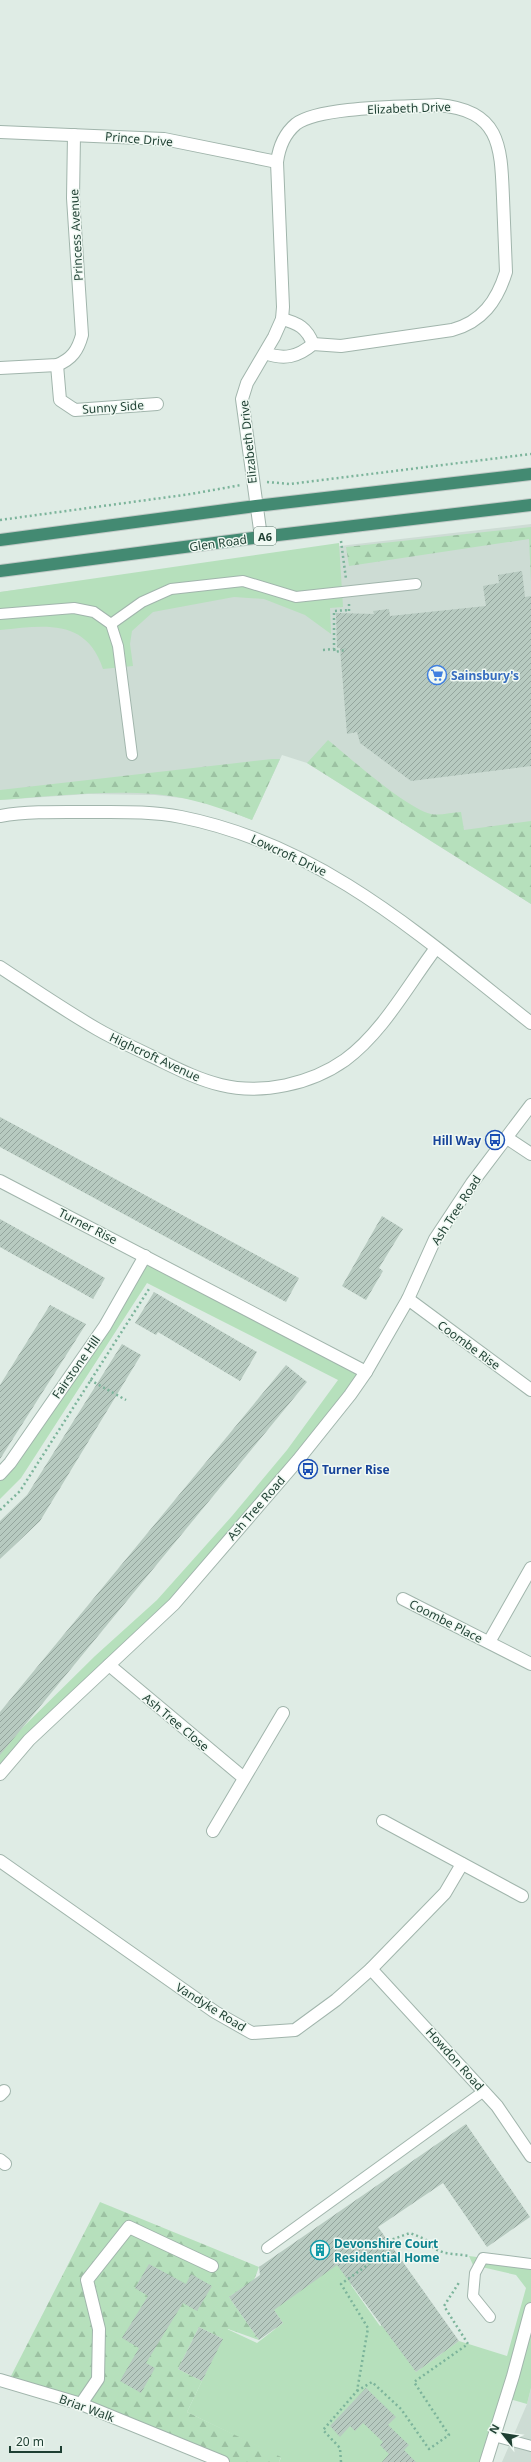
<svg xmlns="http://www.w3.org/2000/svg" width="531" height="2462" viewBox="0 0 531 2462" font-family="'Noto Sans',sans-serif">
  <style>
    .built { fill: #cddcd4 }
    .green { fill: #b6e0bc }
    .forest { fill: url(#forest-firs) }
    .building { fill: url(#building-hatch) }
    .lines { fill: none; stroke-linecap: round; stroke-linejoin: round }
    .service-casing { stroke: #a1b5ac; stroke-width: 12 }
    .minor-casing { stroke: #a1b5ac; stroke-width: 14 }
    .trunk-casing { stroke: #c0c9c6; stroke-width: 14 }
    .path { stroke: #7cb49b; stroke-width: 2.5; stroke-dasharray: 2 3; stroke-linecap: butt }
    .service { stroke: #fff; stroke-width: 10 }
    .minor { stroke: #fff; stroke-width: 12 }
    .trunk { stroke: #438a72; stroke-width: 12 }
    .labels { text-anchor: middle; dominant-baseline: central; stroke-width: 3; stroke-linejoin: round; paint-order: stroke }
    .shield { fill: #f0f9f3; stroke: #5d776c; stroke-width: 1 }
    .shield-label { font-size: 11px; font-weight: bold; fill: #1e3f32 }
    .street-label { font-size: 12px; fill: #1e3f32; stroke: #f0f9f3 }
    .shop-label { font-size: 12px; font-weight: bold; fill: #366cbe; stroke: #f0f9f3; text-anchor: start }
    .transit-label { font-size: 12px; font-weight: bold; fill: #164399; stroke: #f0f9f3; text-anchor: end }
    .culture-label { font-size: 12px; font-weight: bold; fill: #0d838f; stroke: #f0f9f3; text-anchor: start }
  </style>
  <defs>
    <pattern id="forest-firs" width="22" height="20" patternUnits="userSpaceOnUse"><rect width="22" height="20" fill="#b6e0bc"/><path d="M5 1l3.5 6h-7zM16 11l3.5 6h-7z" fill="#9cc1a2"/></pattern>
    <pattern id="building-hatch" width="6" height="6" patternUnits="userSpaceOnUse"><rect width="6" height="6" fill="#b7cac0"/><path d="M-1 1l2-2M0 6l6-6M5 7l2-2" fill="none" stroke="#94a59d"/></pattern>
  </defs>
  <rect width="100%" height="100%" fill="#dfece5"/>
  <!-- built -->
  <g class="built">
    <path d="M 531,524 L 531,904 L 307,763 L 282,755 L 252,820 L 219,807 L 190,799 L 155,795 L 88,794 L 0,800 L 0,592 L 348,545 Z"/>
    <path d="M 531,2388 L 531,2462 L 502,2462 L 527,2404 Z"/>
  </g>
  <!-- green -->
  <g class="green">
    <path d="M 339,543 L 343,607 L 330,608 L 331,634 L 305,615 L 264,599 L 234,597 L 153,612 L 132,631 L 130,644 L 133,666 L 103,669 C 86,617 43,626 0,630 L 0,592 Z"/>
    <path d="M 145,1256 L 366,1372 L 174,1604 L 0,1774 L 0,1754 L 19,1731 L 95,1656 L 157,1600 L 232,1516 L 287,1450 L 338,1380 L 147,1283 L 21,1478 L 0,1499 L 0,1474 Z"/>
    <path d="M 373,2240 L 387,2260 L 351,2285 L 380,2326 L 416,2300 L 391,2336 L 416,2372 L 459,2341 L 507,2356 L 526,2288 L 516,2275 L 473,2265 L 469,2256 L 531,2264 L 531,2388 L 527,2404 L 506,2398 L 485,2462 L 279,2462 L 281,2458 L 187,2412 L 227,2329 L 257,2343 L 283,2323 L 264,2296 Z"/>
  </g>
  <!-- forest -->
  <g class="forest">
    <path d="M 531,527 L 531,582 L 529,539 L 349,566 L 346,547 Z"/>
    <path d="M 328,740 C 350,758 406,808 431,814 C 440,816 452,812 461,812 L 464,830 L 531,821 L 531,904 L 307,763 Z"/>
    <path d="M 272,759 L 280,759 L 252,820 C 232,812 212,805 191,800 C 133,786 59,796 0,800 L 0,790 Z"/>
    <path d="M 100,2202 L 259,2267 L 254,2280 L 229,2297 L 259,2340 L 228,2329 L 223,2339 L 199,2327 L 178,2369 L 202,2381 L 187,2412 L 281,2457 L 279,2462 L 217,2462 L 11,2376 Z"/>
  </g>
  <!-- building -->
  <g class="building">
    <path d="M 522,571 L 525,597 L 531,596 L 531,766 L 411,781 L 360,743 L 357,732 L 347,734 L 340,648 L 337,648 L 336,613 L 374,614 L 373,611 L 389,609 L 390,616 L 486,606 L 483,586 L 499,583 L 498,575 Z"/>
    <path d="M 0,1117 L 299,1278 L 286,1302 L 0,1147 Z"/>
    <path d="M 382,1216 L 403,1229 L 379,1268 L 383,1271 L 366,1300 L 342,1286 Z"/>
    <path d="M 0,1219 L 105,1278 L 93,1299 L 0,1247 Z"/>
    <path d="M 154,1292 L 257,1352 L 240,1381 L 158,1332 L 156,1335 L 135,1323 Z"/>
    <path d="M 50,1305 L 86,1324 L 0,1459 L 0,1385 Z"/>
    <path d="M 122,1344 L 141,1355 L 40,1521 L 0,1559 L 0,1521 L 27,1495 Z"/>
    <path d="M 286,1365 L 307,1382 L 0,1755 L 0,1712 Z"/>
    <path d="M 466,2124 L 530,2217 L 487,2247 L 443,2183 L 378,2227 L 459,2341 L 416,2372 L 337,2265 L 274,2310 L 283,2323 L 259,2340 L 229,2297 L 260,2275 L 259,2267 Z"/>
    <path d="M 149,2264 L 186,2284 L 191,2274 L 212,2286 L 197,2311 L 183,2303 L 146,2363 L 155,2368 L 141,2393 L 120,2381 L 139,2348 L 122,2338 L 148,2296 L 135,2288 Z"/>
    <path d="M 199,2327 L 223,2339 L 202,2381 L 178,2369 Z"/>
    <path d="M 366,2388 L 396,2417 L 388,2425 L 409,2445 L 404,2450 L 416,2462 L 382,2462 L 389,2454 L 380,2445 L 383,2442 L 363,2423 L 355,2431 L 350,2426 L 340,2437 L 330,2426 Z"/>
  </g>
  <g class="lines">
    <defs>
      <g id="service">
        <path d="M 0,614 L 74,608 L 94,612 L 111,624 L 118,646 L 132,755"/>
        <path d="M 111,624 L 142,602 L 171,589 L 243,581 L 296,597 L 416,584"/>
        <path d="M 267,2248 L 484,2091"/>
        <path d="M 490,2317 L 473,2296 L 475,2273 L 483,2258 L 531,2264"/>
        <path d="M 494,2436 L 531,2446"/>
      </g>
      <g id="minor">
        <path d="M 0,132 L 164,139 L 277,162"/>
        <path d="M 282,319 C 298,323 307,328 313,344"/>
        <path d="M 57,365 L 60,400 L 75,410 L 157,404"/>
        <path d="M 0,368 L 57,365 C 72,359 78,350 82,335 L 73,198 L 74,135"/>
        <path d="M 261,537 L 242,399 L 247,383 L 274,337 L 282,319 L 283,307 L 277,162 C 279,147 284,134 296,124 C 320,106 406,107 438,105 C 501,110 501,147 503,198 C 504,223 505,247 506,272 C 497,301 482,322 452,330 L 341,346 L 313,344 C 298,357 284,360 265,353"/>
        <path d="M 0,816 C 29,811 61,812 91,812 C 121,812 151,811 181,817 C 322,845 422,937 531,1023"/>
        <path d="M 0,967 C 32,988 64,1010 97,1029 C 114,1039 133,1047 151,1056 C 174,1067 196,1079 221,1085 C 262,1095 311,1084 345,1060 C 383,1032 408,985 436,948"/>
        <path d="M 507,1138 L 531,1154"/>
        <path d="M 0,1181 L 366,1372"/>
        <path d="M 408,1299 L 531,1390"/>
        <path d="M 0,1474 L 10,1463 L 105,1326 L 145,1256"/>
        <path d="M 403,1599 L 531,1664"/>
        <path d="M 489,1642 L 531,1568"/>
        <path d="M 109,1665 L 244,1778"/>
        <path d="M 0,1774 L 29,1740 L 174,1604 L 298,1460 L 350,1395 L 366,1372 L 408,1299 L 435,1239 L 472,1183 L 531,1105"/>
        <path d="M 383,1821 L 522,1896"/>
        <path d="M 213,1831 L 283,1713"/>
        <path d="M 0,1861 L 215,2012 L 252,2033 L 295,2030 L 336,2000 L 371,1969 L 445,1893 L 462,1864"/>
        <path d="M 371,1969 L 497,2106 L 531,2156"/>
        <path d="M 0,2095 L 4,2091"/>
        <path d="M 0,2160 L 5,2164"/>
        <path d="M 0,2380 L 81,2404 L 223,2462"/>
        <path d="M 81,2404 L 98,2379 L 99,2329 L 87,2280 L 129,2227 L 212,2266"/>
        <path d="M 486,2462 L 513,2376 L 531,2309"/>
      </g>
      <g id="trunk">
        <path d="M 0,540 L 256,506 L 531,474"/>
        <path d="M 0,571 L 261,537 L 531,505"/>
      </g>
    </defs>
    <!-- service casing -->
    <use href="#service" class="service-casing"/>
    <!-- minor casing -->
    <use href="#minor" class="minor-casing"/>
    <!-- trunk casing -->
    <use href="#trunk" class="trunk-casing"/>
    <!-- path -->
    <g class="path">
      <path d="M 267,482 L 290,484 L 531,454"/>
      <path d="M 0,520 L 191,494 L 241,485"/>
      <path d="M 341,541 L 346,579"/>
      <path d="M 349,604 L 349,613"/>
      <path d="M 334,649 L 335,652 L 345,650 L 345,648"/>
      <path d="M 323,650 L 334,649 L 334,611 L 349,610"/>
      <path d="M 90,1380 L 126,1400"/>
      <path d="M 0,1510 L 20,1491 L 149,1289"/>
      <path d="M 388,2241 L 410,2233 L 425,2239 L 435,2249 L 445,2253 L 470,2256"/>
      <path d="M 357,2391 L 372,2382 L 401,2409 L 429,2449 L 449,2435 L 414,2382 L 468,2344 L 444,2306 L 460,2281"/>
      <path d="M 341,2462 L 340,2448 L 323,2430 L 357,2391 L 368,2328 L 341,2284 L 383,2254"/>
    </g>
    <!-- service -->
    <use href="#service" class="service"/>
    <!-- minor -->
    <use href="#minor" class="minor"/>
    <!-- trunk -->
    <use href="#trunk" class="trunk"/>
  </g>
  <!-- icons -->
  <defs>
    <symbol id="supermarket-ring" viewBox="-11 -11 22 22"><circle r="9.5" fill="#f0f9f3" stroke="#3f7fe0" stroke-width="1.5"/><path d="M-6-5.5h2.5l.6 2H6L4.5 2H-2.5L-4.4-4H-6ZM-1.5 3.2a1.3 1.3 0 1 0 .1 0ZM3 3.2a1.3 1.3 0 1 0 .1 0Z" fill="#3f7fe0"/></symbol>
    <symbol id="bus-ring" viewBox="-11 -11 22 22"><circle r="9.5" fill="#f0f9f3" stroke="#1a4fb4" stroke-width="1.5"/><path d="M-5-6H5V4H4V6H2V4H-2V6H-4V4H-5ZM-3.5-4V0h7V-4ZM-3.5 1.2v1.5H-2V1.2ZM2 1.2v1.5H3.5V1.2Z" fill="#1a4fb4"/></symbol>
    <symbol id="building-ring" viewBox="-11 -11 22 22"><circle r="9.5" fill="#f0f9f3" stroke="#0f9aa8" stroke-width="1.5"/><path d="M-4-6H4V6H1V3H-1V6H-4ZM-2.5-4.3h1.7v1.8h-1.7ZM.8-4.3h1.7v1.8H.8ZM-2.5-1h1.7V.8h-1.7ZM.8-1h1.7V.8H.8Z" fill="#0f9aa8"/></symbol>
  </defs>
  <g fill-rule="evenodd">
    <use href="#supermarket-ring" x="426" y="664" width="22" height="22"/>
    <use href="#bus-ring" x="484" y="1129" width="22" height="22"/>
    <use href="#bus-ring" x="297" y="1458" width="22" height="22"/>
    <use href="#building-ring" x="309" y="2239" width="22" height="22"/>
  </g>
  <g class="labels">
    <!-- shield labels -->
    <rect class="shield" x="254" y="527" width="22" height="18" rx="3"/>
    <g class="shield-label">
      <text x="265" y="536">A6</text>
    </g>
    <!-- street labels -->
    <g class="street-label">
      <text transform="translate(409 108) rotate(-2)">Elizabeth Drive</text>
      <text transform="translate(139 139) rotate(5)">Prince Drive</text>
      <text transform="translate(76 235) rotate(-93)">Princess Avenue</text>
      <text transform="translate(113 407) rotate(-4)">Sunny Side</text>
      <text transform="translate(248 442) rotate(-96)">Elizabeth Drive</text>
      <text transform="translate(218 543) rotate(-8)">Glen Road</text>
      <text transform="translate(289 855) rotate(25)">Lowcroft Drive</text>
      <text transform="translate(155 1057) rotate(25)">Highcroft Avenue</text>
      <text transform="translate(456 1210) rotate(-57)">Ash Tree Road</text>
      <text transform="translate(88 1226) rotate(27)">Turner Rise</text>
      <text transform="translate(469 1345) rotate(36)">Coombe Rise</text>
      <text transform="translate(76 1367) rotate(-55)">Fairstone Hill</text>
      <text transform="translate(256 1508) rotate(-49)">Ash Tree Road</text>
      <text transform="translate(446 1621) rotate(27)">Coombe Place</text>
      <text transform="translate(176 1722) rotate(40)">Ash Tree Close</text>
      <text transform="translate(211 2007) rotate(32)">Vandyke Road</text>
      <text transform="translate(455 2059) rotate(48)">Howdon Road</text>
      <text transform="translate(87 2408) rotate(20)">Briar Walk</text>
    </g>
    <!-- shop labels -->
    <g class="shop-label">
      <text x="451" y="675">Sainsbury's</text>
    </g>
    <!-- transit labels -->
    <g class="transit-label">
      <text x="481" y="1140">Hill Way</text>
      <text x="322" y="1469" text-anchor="start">Turner Rise</text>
    </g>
    <!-- culture labels -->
    <g class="culture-label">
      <text x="334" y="2243">Devonshire Court<tspan x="334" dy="14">Residential Home</tspan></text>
    </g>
  </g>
  <!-- north arrow -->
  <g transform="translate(503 2434) rotate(300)" stroke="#f0f9f3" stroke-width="3" paint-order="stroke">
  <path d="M0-3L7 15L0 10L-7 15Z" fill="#1e3f32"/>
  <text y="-6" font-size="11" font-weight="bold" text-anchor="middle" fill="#1e3f32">N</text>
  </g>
  <!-- scale -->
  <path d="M10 2446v6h51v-6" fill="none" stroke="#1e3f32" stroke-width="2"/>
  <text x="16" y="2446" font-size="12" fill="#1e3f32" stroke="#f0f9f3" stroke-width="3" paint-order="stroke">20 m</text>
</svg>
